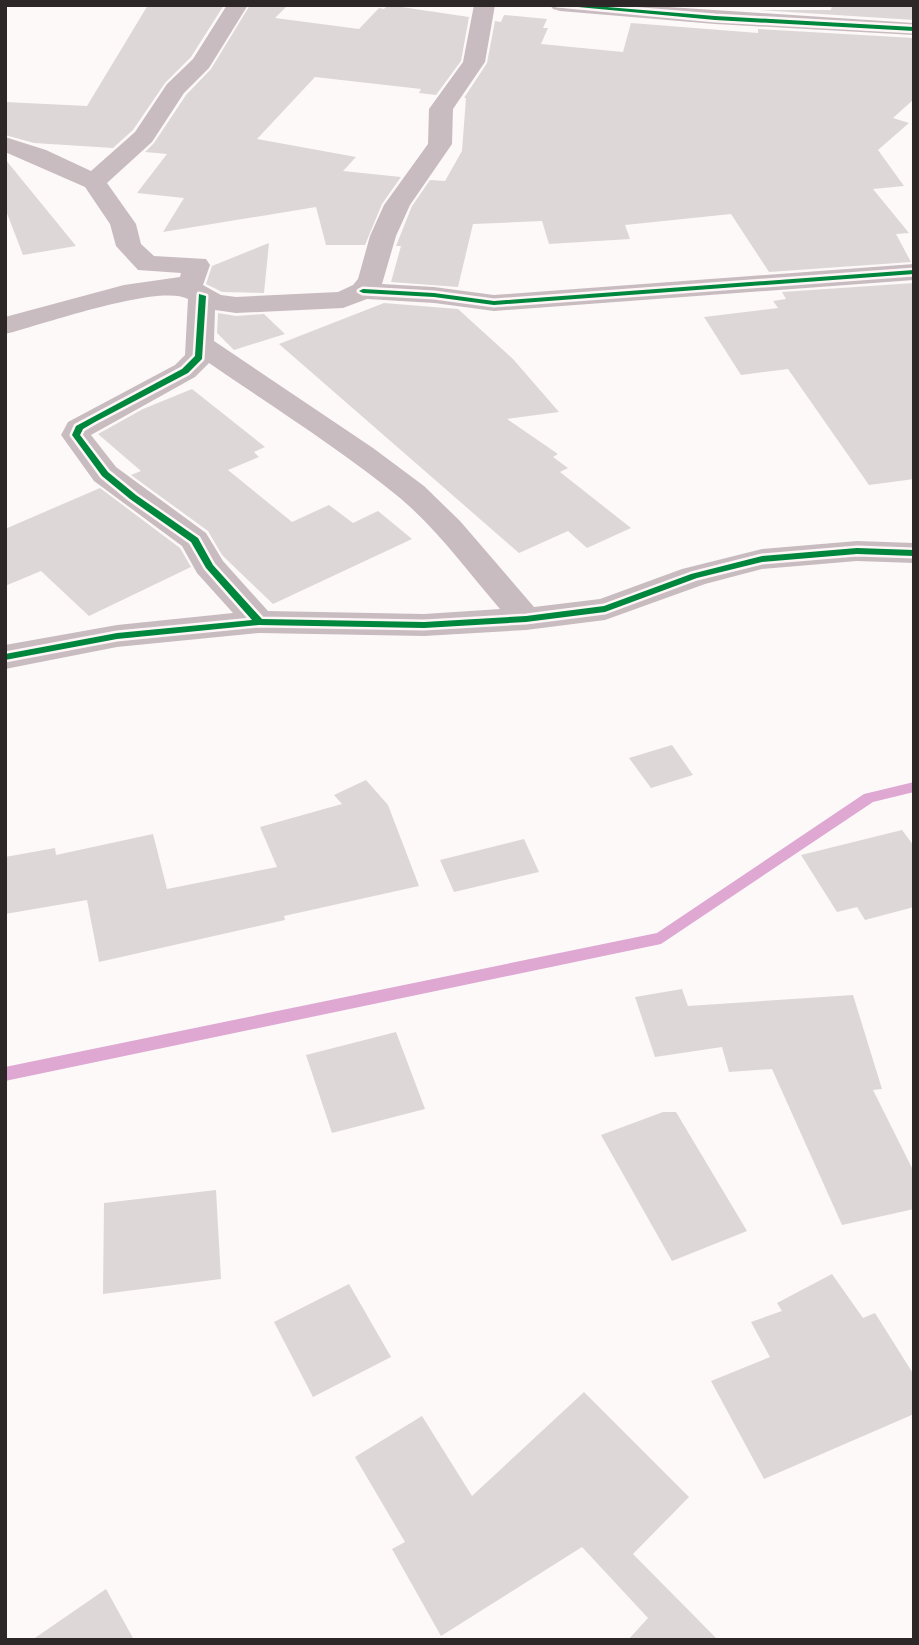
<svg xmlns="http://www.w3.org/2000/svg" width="919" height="1645" viewBox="0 0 919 1645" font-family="'DM Sans',sans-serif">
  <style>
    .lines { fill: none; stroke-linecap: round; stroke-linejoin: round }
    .stream { fill: #dea8d2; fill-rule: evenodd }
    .building { fill: #ddd8d7 }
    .minor { fill: #c9bcc0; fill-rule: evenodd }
    .cycleway-casing { stroke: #fff7f7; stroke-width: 5 }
    .cycleway { fill: #00873e; fill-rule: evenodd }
  </style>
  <rect width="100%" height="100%" fill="#fdf9f9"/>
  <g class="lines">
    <!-- stream -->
    <path class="stream" d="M 914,782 L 914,792 L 873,802 L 661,944 L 5,1081 L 5,1067 L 657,933 L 864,794 Z"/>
  </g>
  <!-- building -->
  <g class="building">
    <path d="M 148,5 L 224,5 L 191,57 L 165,83 L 133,130 L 113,148 L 34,143 L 5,135 L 5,102 L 87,106 Z"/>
    <path d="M 250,5 L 288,5 L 275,18 L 359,29 L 379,8 L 384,9 L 388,5 L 469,17 L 461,61 L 436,95 L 419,93 L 421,89 L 315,77 L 257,139 L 356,157 L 343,171 L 401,177 L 382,204 L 365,245 L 326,245 L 316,207 L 163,232 L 184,198 L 137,193 L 167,154 L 145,152 L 154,143 L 186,95 L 211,69 Z"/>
    <path d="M 832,5 L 914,5 L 914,20 L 759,10 L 831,10 Z"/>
    <path d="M 504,15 L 547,19 L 543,28 L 548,28 L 541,44 L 623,52 L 631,23 L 758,33 L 758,29 L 914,38 L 914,99 L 893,118 L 909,123 L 878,150 L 904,186 L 873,189 L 909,233 L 896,234 L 911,262 L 769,272 L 731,214 L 625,225 L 630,239 L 549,244 L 542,221 L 473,224 L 458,287 L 391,282 L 401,246 L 396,246 L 412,206 L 430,180 L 445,181 L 462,151 L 466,98 L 464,98 L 487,63 L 495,21 L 501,22 Z"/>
    <path d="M 5,159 L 76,246 L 23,255 L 5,208 Z"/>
    <path d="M 269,243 L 264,293 L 222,292 L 206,284 L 212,266 Z"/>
    <path d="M 914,283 L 914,479 L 869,485 L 788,369 L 741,375 L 704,317 L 778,308 L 773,301 L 786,299 L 782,292 Z"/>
    <path d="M 384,303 L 458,309 L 513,359 L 559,412 L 507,419 L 558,454 L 553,457 L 568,468 L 560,472 L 631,528 L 587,548 L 568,531 L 519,553 L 279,344 Z"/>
    <path d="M 218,313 L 236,316 L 264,314 L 285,334 L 234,350 L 217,333 Z"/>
    <path d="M 192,389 L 265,447 L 254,452 L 259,457 L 228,470 L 292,522 L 329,505 L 353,523 L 378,511 L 412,539 L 273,604 L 222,555 L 208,531 L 131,475 L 141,471 L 98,434 L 143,409 Z"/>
    <path d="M 100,488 L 180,548 L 191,567 L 89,616 L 41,571 L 5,586 L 5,529 Z"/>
    <path d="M 672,745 L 693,775 L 651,788 L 629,758 Z"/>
    <path d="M 366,780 L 388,805 L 419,886 L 284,916 L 285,920 L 99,962 L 87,900 L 5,914 L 5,857 L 55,848 L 56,855 L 153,834 L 167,889 L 277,867 L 260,827 L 342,804 L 334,795 Z"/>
    <path d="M 902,830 L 914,846 L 914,907 L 865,920 L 857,907 L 837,912 L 801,855 Z"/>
    <path d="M 524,839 L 539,872 L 454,892 L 440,860 Z"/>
    <path d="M 682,989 L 688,1006 L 853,995 L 882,1089 L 873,1090 L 914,1172 L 914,1209 L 842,1225 L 772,1069 L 729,1072 L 722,1047 L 655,1057 L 635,997 Z"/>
    <path d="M 396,1032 L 425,1109 L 332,1133 L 306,1055 Z"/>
    <path d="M 663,1112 L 676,1112 L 747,1231 L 672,1261 L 601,1135 Z"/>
    <path d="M 216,1190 L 221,1279 L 103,1294 L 104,1203 Z"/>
    <path d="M 832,1274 L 863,1318 L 875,1313 L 914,1375 L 914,1414 L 764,1479 L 711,1381 L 770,1357 L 751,1322 L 782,1311 L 777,1303 Z"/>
    <path d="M 349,1284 L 391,1357 L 313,1397 L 274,1322 Z"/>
    <path d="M 584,1392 L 689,1497 L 633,1554 L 718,1640 L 628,1640 L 648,1618 L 582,1547 L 441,1636 L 392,1549 L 405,1542 L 355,1457 L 422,1416 L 472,1496 Z"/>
    <path d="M 106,1589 L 134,1640 L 32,1640 Z"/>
  </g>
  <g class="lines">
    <!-- minor -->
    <g class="minor">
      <path d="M 227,5 L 248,5 L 209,68 L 184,93 L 152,142 L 107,183 L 136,224 L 141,244 L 154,256 L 206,259 L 210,265 L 203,285 L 221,295 L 236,297 L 338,292 L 353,285 L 358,279 L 370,236 L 384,205 L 428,144 L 429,109 L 463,62 L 474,5 L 495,5 L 485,62 L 453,109 L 452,144 L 410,205 L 396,236 L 382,284 L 434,287 L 494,295 L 914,264 L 914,280 L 494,311 L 434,303 L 367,299 L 343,308 L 236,313 L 215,310 L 214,341 L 373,448 L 424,486 L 460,521 L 534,607 L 600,599 L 682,569 L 762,549 L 857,541 L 914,543 L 914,563 L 857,561 L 762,569 L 705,584 L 605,620 L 526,630 L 424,636 L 259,633 L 117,647 L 5,669 L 5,645 L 117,625 L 233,613 L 197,573 L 182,546 L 94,481 L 61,435 L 68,422 L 175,365 L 185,355 L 188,299 C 159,283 42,325 5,334 L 5,317 L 124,285 L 180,277 L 181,273 L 138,270 L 116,246 L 110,224 L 85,187 L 5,152 L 5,137 L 46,150 L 91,171 L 135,132 L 167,84 L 193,59 ZM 209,363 C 273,407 340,449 400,498 C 438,530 468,572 500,609 L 424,614 L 268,611 L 223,561 L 206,533 L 116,467 L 91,435 L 195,377 Z"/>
      <path d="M 550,5 L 638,5 L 914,23 L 914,35 L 715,24 L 560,11 L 553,9 Z"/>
    </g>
    <defs>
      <g id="cycleway">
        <path d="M 557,5 L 583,5 L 715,16 L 914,27 L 914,31 L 715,20 Z"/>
        <path d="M 914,270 L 914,274 L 494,305 L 434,297 L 363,293 L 359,291 L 363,289 L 434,293 L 494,301 Z"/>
        <path d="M 199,294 L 206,296 L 202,359 L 188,373 L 95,422 L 83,429 L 80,435 L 108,472 L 136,495 L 198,538 L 213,565 L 262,619 L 424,622 L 526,616 L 604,606 L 691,574 L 762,556 L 857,548 L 914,550 L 914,556 L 857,554 L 762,562 L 697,578 L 605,612 L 526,622 L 424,628 L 259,625 L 117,639 L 5,660 L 5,654 L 117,633 L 252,620 L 206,568 L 191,542 L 130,499 L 102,476 L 72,435 L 76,426 L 182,369 L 195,356 Z"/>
      </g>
    </defs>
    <!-- cycleway casing -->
    <use href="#cycleway" class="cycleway-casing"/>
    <!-- cycleway -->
    <use href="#cycleway" class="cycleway"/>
  </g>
  <!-- border -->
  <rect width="919" height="1645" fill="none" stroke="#2e2727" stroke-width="14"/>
</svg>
